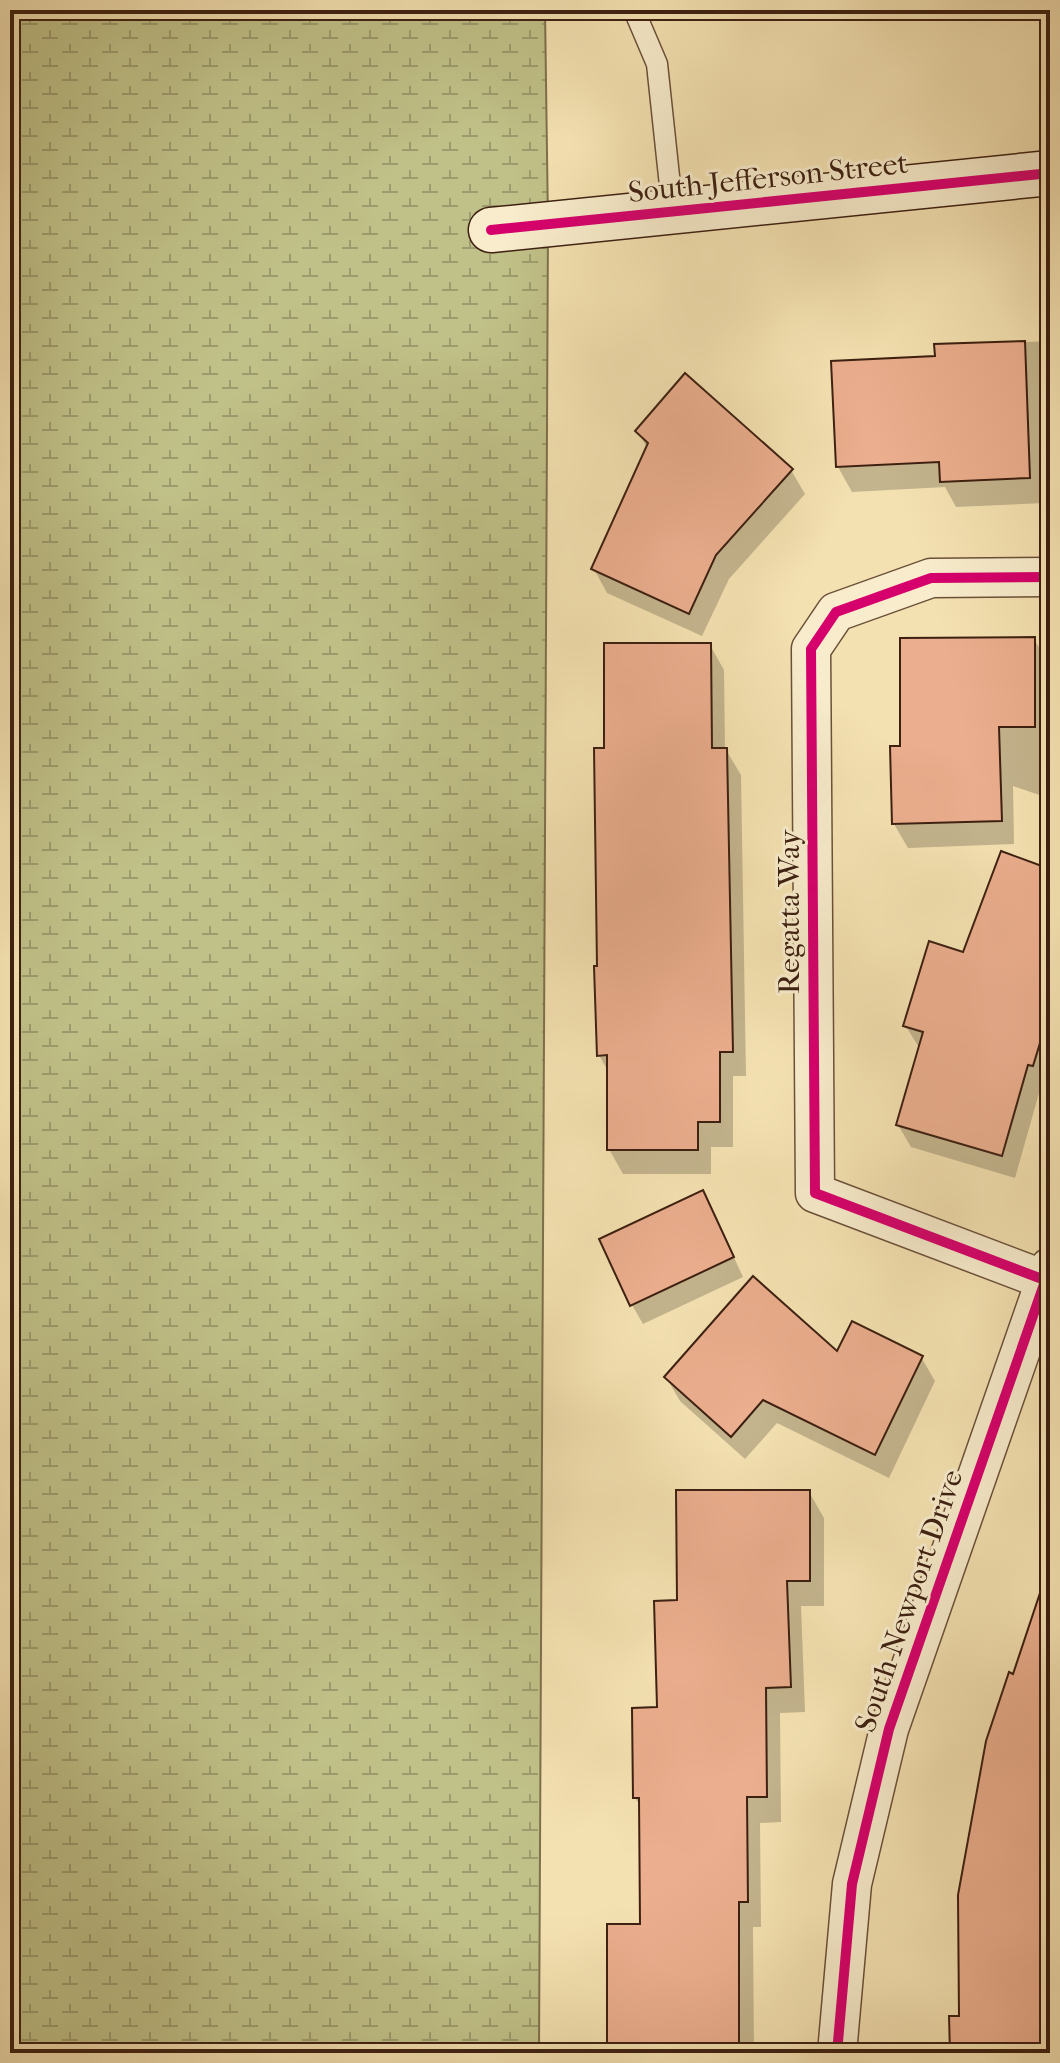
<svg xmlns="http://www.w3.org/2000/svg" width="1060" height="2063" viewBox="0 0 1060 2063" font-family="'IM FELL French Canon',serif">
  <style>
    .wetland { fill: url(#wetland-marsh); stroke: #7e704c; stroke-width: 2 }
    .shadow { fill: #0003 }
    .building { fill: #ebae8e; stroke: #3d2011; stroke-width: 2 }
    .lines { fill: none; stroke-linecap: round; stroke-linejoin: round }
    .lane-casing { stroke: #6b5039; stroke-width: 23 }
    .street-casing { stroke: #6b5039; stroke-width: 41 }
    .secondary-casing { stroke: #3d2011; stroke-width: 47 }
    .lane { stroke: #f8eccc; stroke-width: 20 }
    .street { stroke: #f8eccc; stroke-width: 38 }
    .secondary { stroke: #f8eccc; stroke-width: 44 }
    .cycleway-casing { stroke: #f8eccc; stroke-width: 15 }
    .cycleway { stroke: #d6006c; stroke-width: 10 }
    .labels { text-anchor: middle; dominant-baseline: central; stroke-width: 6; stroke-linejoin: round; paint-order: stroke }
    .street-label { font-size: 30px; fill: #3d2011; stroke: #f8eccc }
  </style>
  <defs>
    <pattern id="wetland-marsh" width="20" height="14" patternUnits="userSpaceOnUse" patternTransform="scale(2)"><rect width="20" height="14" fill="#c0c188"/><path d="M1 5h8M5 5V1M11 12h8M15 12V8" fill="none" stroke="#9d9c6e"/></pattern>
  </defs>
  <rect width="100%" height="100%" fill="#f4e1b1"/>
  <filter id="stains"><feTurbulence type="fractalNoise" baseFrequency=".0025" numOctaves="4"/><feColorMatrix values="0 0 0 0 .2 0 0 0 0 .09 0 0 0 0 .02 0 0 0 .5 -.17"/></filter>
  <radialGradient id="worn" r=".72"><stop offset=".6" stop-color="#630" stop-opacity="0"/><stop offset="1" stop-color="#630" stop-opacity=".3"/></radialGradient>
  <!-- wetland -->
  <path class="wetland" d="M 10,10 L 545,10 L 548,224 L 539,2053 L 10,2053 Z"/>
  <!-- shadow -->
  <g class="shadow">
    <path d="M 1050,341 L 1050,499 L 1044,499 L 1044,503 L 956,507 L 945,487 L 852,492 L 838,467 L 937,358 L 936,346 Z"/>
    <path d="M 637,431 L 791,470 L 805,494 L 729,579 L 702,636 L 607,593 L 594,569 L 648,449 Z"/>
    <path d="M 1034,639 L 1048,663 L 1048,798 L 1013,786 L 1014,844 L 908,848 L 894,824 L 902,748 Z"/>
    <path d="M 710,645 L 724,670 L 725,750 L 726,750 L 741,775 L 746,1076 L 733,1076 L 733,1147 L 711,1147 L 711,1174 L 623,1174 L 609,1149 L 609,1073 L 599,1055 L 599,968 L 606,750 Z"/>
    <path d="M 1050,872 L 1050,1072 L 1045,1088 L 1041,1086 L 1015,1178 L 911,1147 L 898,1125 L 920,1049 L 905,1025 L 964,954 Z"/>
    <path d="M 702,1193 L 713,1212 L 743,1277 L 643,1324 L 632,1305 Z"/>
    <path d="M 837,1355 L 921,1357 L 935,1381 L 889,1478 L 777,1423 L 745,1459 L 680,1401 L 666,1377 Z"/>
    <path d="M 809,1492 L 824,1518 L 824,1606 L 801,1606 L 805,1712 L 780,1713 L 781,1822 L 760,1823 L 761,1927 L 753,1927 L 754,2053 L 608,2053 L 642,1926 L 641,1807 L 635,1798 L 659,1709 L 679,1602 Z"/>
    <path d="M 1050,1568 L 1050,2053 L 952,2053 L 961,2018 L 1014,1676 Z"/>
  </g>
  <!-- building -->
  <g class="building">
    <path d="M 1025,341 L 1030,478 L 940,482 L 939,462 L 836,467 L 831,361 L 935,356 L 934,344 Z"/>
    <path d="M 685,373 L 793,469 L 716,555 L 689,614 L 591,569 L 648,443 L 635,431 Z"/>
    <path d="M 1035,637 L 1035,727 L 999,727 L 1002,821 L 892,824 L 890,746 L 900,746 L 900,638 Z"/>
    <path d="M 604,643 L 711,643 L 712,748 L 727,748 L 733,1052 L 720,1052 L 720,1122 L 698,1122 L 698,1150 L 607,1150 L 607,1055 L 597,1056 L 594,966 L 597,966 L 594,748 L 604,748 Z"/>
    <path d="M 1001,851 L 1050,869 L 1050,1010 L 1033,1066 L 1028,1065 L 1002,1156 L 896,1125 L 923,1032 L 903,1026 L 929,941 L 963,952 Z"/>
    <path d="M 703,1190 L 734,1257 L 630,1306 L 599,1239 Z"/>
    <path d="M 753,1276 L 837,1351 L 852,1321 L 923,1356 L 875,1455 L 763,1400 L 731,1437 L 664,1377 Z"/>
    <path d="M 676,1490 L 810,1490 L 810,1581 L 787,1581 L 791,1687 L 766,1688 L 767,1797 L 747,1797 L 748,1902 L 739,1902 L 739,2053 L 607,2053 L 607,1924 L 640,1924 L 639,1798 L 633,1798 L 632,1708 L 657,1707 L 654,1601 L 677,1600 Z"/>
    <path d="M 1043,1584 L 1050,1585 L 1050,2053 L 950,2053 L 949,2016 L 959,2016 L 958,1895 L 986,1741 L 1009,1672 L 1013,1674 Z"/>
  </g>
  <g class="lines">
    <defs>
      <path id="lane" d="M 634,10 L 657,64 L 671,195"/>
      <g id="street">
        <path d="M 1050,577 L 931,578 L 836,612 L 811,649 L 815,1193 L 1050,1282"/>
        <path d="M 837,2053 L 852,1884 L 889,1729 L 1050,1267"/>
      </g>
      <path id="secondary" d="M 491,230 L 1050,173"/>
    </defs>
    <!-- lane casing -->
    <use href="#lane" class="lane-casing"/>
    <!-- street casing -->
    <use href="#street" class="street-casing"/>
    <!-- secondary casing -->
    <use href="#secondary" class="secondary-casing"/>
    <!-- lane -->
    <use href="#lane" class="lane"/>
    <!-- street -->
    <use href="#street" class="street"/>
    <!-- secondary -->
    <use href="#secondary" class="secondary"/>
    <defs>
      <g id="cycleway">
        <path d="M 491,230 L 1050,173"/>
        <path d="M 1050,577 L 931,578 L 836,612 L 811,649 L 815,1193 L 1050,1282"/>
        <path d="M 837,2053 L 852,1884 L 889,1729 L 1050,1267"/>
      </g>
    </defs>
    <!-- cycleway casing -->
    <use href="#cycleway" class="cycleway-casing"/>
    <!-- cycleway -->
    <use href="#cycleway" class="cycleway"/>
  </g>
  <g class="labels">
    <!-- street labels -->
    <g class="street-label">
      <text transform="translate(768 178) rotate(-6)">South Jefferson Street</text>
      <text transform="translate(789 912) rotate(-90)">Regatta Way</text>
      <text transform="translate(909 1601) rotate(-71)">South Newport Drive</text>
    </g>
  </g>
  <!-- margin -->
  <rect width="1060" height="2063" fill="none" stroke="#f4e1b1" stroke-width="40"/>
  <rect x="12" y="12" width="1036" height="2039" fill="none" stroke="#3d2011" stroke-width="4"/>
  <rect x="20" y="20" width="1020" height="2023" fill="none" stroke="#3d2011" stroke-width="2"/>
  <rect width="100%" height="100%" filter="url(#stains)"/>
  <rect width="100%" height="100%" fill="url(#worn)"/>
</svg>
